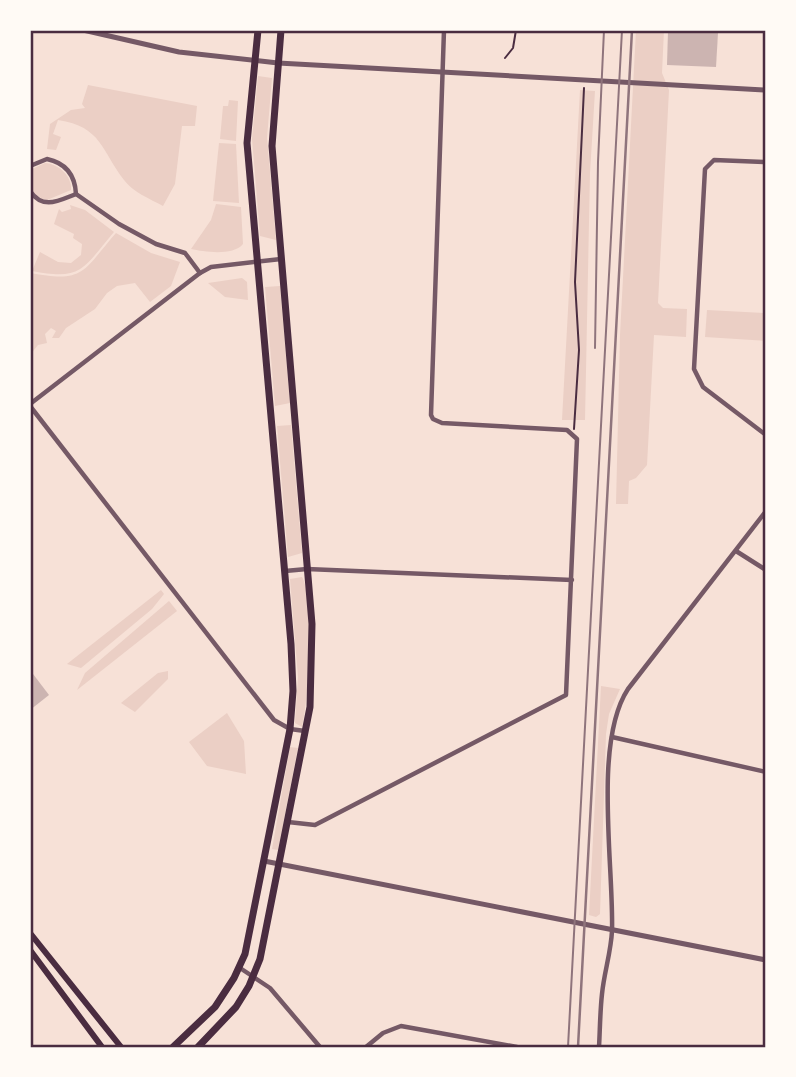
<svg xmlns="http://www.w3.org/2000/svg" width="796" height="1077" viewBox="0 0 796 1077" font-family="'Roboto Serif',serif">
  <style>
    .green { fill: #ebcfc5 }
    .building { fill: #ccb4b1 }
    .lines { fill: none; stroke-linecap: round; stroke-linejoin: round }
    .path { stroke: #4a2c40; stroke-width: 2 }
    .minor { stroke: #755966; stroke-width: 4.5 }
    .tertiary { stroke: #755966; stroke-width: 5 }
    .secondary { stroke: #4a2c40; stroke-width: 6 }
    .primary { stroke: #4a2c40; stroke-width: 7 }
    .tram { stroke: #8f747c; stroke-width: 2 }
    .rail { stroke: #8f747c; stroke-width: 2.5 }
    .neatline { fill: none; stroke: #4a2c40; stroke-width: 2.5 }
  </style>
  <rect width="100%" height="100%" fill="#f7e1d7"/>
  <!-- green -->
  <g class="green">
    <path d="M 636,30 L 664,30 L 662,73 L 669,90 L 658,303 L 663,308 L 687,309 L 686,337 L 654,335 L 647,465 L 636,478 L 629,481 L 628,504 L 616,504 L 620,335 Z"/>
    <path d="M 258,76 L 272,78 L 267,138 L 276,240 L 260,236 L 252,139 Z"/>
    <path d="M 88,85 L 197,106 L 195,126 L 182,126 L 175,184 L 163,206 C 150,199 133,192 124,180 C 101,150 102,127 58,120 L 53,134 L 61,137 L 56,150 L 47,149 L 50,124 L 71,110 L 85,108 L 82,104 Z"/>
    <path d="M 580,90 L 595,91 L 590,173 L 585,420 L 562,420 Z"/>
    <path d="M 229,100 L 238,101 L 236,141 L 220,139 L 223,106 L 228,106 Z"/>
    <path d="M 219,143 L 236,144 L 239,203 L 213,201 Z"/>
    <path d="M 45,163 C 59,164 72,176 71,190 L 47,200 C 30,196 30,185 30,170 Z"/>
    <path d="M 216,204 L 241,207 L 243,244 C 233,256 205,252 191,249 L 211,220 Z"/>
    <path d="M 70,205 L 85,210 L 114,232 C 83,268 83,281 32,271 L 40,252 L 58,262 L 71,263 L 81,255 L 82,244 L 73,238 L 74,234 L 54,224 L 59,209 L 62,212 L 71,209 Z"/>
    <path d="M 116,233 L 151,253 L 180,262 L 171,286 L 150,302 L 135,283 L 117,286 L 107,293 L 95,309 L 66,328 L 59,338 L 52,338 L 56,331 L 51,328 L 45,334 L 47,343 L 38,345 L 30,355 L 32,289 L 30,273 C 85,283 82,272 116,233 Z"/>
    <path d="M 242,278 L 247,282 L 248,300 L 225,297 L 208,283 Z"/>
    <path d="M 280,286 L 290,403 L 275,406 L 265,287 Z"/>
    <path d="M 707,310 L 766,313 L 766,341 L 705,337 Z"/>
    <path d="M 291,425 L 302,553 L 288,557 L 277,426 Z"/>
    <path d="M 302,577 C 314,596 309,701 302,727 L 295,723 L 298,677 L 290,579 Z"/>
    <path d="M 161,590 L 164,594 L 152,609 L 81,668 L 67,664 Z"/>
    <path d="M 169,601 L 177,611 L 77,690 L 85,673 Z"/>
    <path d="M 168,671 L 168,679 L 135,712 L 121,703 L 158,673 Z"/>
    <path d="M 601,686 L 620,689 L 609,714 L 606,734 L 600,914 L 596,917 L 589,915 Z"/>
    <path d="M 227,713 L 244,741 L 246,774 L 207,766 L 189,742 Z"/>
    <path d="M 290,747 L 298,748 L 278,850 L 272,849 Z"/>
  </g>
  <!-- building -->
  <g class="building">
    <path d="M 668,31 L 718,33 L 716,67 L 667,65 Z"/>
    <path d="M 30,670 L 49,695 L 30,710 Z"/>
  </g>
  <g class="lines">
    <!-- path -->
    <g class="path">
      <path d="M 505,58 L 513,48 L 516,30"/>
      <path d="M 574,429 L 579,350 L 575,282 L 584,88"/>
    </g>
    <!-- minor -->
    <g class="minor">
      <path d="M 766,162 L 714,160 L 705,169 L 694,369 L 703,387 L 766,435"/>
      <path d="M 30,166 L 47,159 C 66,163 75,175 76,194"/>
      <path d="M 30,191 C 43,210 58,201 76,194"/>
      <path d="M 76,194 L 119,224 L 156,244 L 185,253 L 200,273"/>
      <path d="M 30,404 L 200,273 L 211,267 L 281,259"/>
      <path d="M 30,406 L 274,720 L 290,729 L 305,731"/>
      <path d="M 736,551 L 766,570"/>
      <path d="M 285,571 L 307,569 L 572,580"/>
      <path d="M 612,737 L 766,772"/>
      <path d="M 288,822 L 315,825 L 566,695 L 577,439 L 567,430 L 442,423 L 433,419 L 431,415 L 444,30"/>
      <path d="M 240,968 L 270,988 L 320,1047"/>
      <path d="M 366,1047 L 383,1033 L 401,1026 L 517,1047"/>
      <path d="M 599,1047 C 600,1030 600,1012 602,994 C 604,973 611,952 612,931 C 614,867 593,742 628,689 L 766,511"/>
    </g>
    <!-- tertiary -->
    <g class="tertiary">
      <path d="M 83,30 L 179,52 L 278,63 L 766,90"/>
      <path d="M 264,861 L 766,960"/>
    </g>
    <!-- secondary -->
    <g class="secondary">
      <path d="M 30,933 L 121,1047"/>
      <path d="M 30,950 L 102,1047"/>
    </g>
    <!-- primary -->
    <g class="primary">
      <path d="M 173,1047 L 215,1007 L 234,978 L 245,954 L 290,729 L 293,691 L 291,644 L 247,143 L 258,30"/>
      <path d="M 198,1047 L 236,1007 L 249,986 L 260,959 L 310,707 L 312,624 L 272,146 L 281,30"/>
    </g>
    <!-- tram -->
    <g class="tram">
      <path d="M 595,348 L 598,162 L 604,30"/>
      <path d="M 568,1047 L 622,30"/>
    </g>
    <!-- rail -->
    <path class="rail" d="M 578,1047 L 632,30"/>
  </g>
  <!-- border -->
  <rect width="796" height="1077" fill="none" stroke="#fffaf5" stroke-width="63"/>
  <rect x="32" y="32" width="732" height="1014" class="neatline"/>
</svg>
